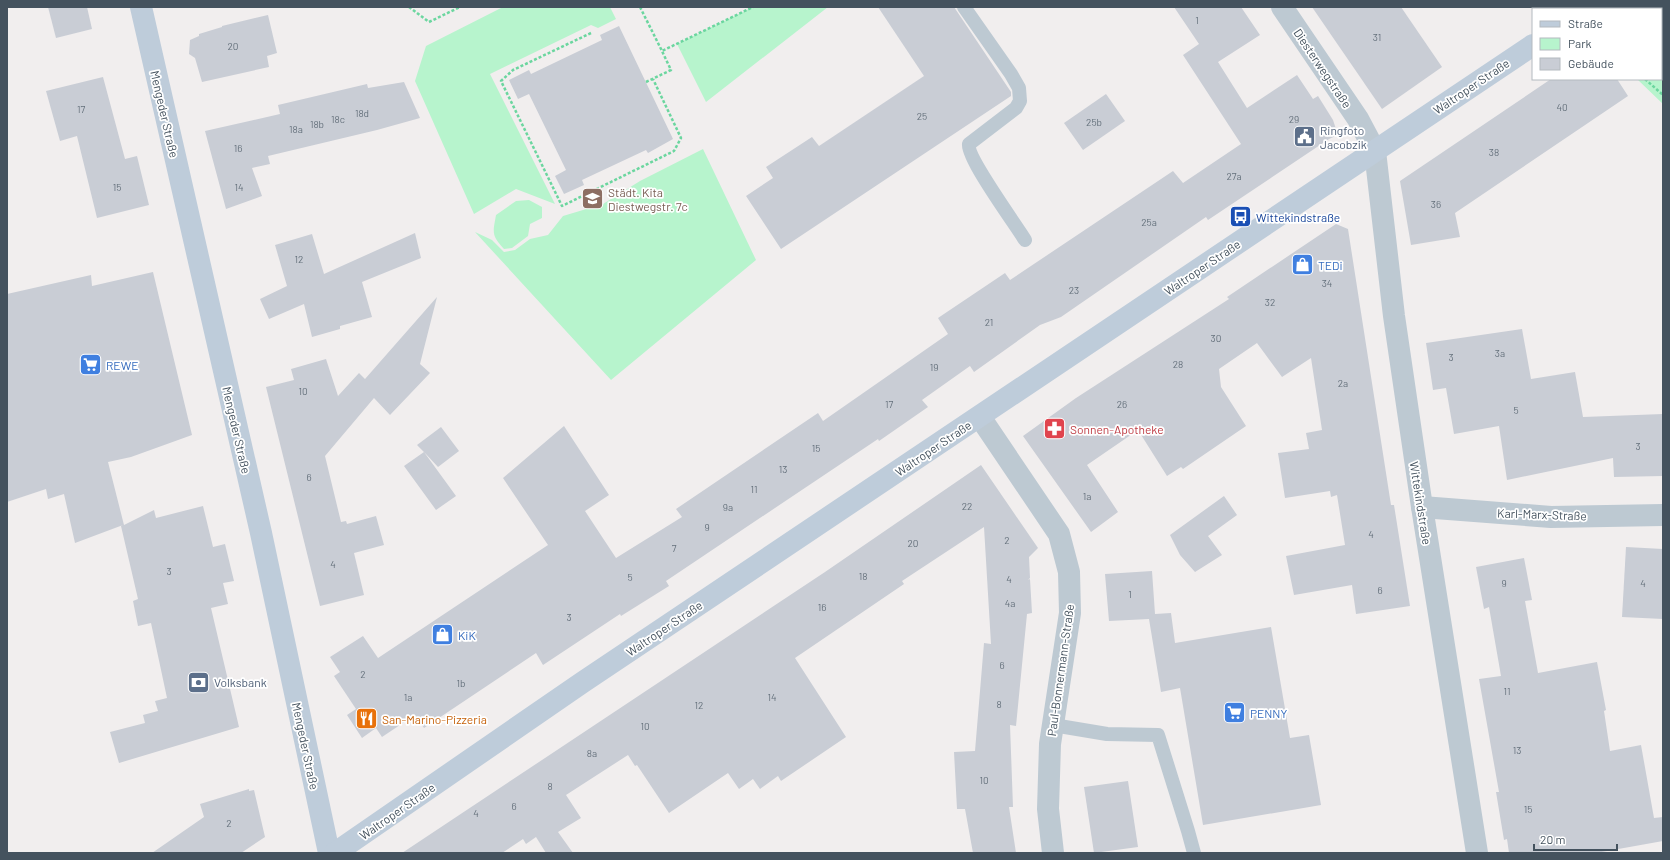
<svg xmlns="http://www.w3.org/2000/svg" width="1670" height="860" viewBox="0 0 1670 860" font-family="Barlow,sans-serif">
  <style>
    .green { fill: #b7f4cd }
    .building { fill: #c9cdd5 }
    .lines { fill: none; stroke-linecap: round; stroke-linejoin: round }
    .path { stroke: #6bd69f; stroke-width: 2.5; stroke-dasharray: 3 2; stroke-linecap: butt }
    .lane { stroke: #bdc9d2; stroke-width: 14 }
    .street { stroke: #bdc9d2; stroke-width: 22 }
    .secondary { stroke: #beccda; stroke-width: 22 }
    .labels { text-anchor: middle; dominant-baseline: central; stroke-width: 3.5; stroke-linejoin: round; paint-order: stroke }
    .number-label { font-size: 10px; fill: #65717c }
    .street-label { font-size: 12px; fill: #44525e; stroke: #fff }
    .service-label { font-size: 12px; fill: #4e5e75; stroke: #fff; text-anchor: start }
    .education-label { font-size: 12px; fill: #785e54; stroke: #fff; text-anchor: start }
    .transit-label { font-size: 12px; fill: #164399; stroke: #fff; text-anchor: start }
    .shop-label { font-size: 12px; fill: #366cbe; stroke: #fff; text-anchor: start }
    .health-label { font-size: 12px; fill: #be3a42; stroke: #fff; text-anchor: start }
    .food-label { font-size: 12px; fill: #c56008; stroke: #fff; text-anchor: start }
  </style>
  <rect width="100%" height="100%" fill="#f1eeee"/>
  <!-- green -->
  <g class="green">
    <path d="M 503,7 L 610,7 L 616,19 L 598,28 L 591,25 L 490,74 L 555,204 L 516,189 L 474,214 L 415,81 L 426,46 Z"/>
    <path d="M 753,7 L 828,7 L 706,102 L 677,44 Z"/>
    <path d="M 1661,50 L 1663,52 L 1663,104 L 1637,79 L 1661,79 Z"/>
    <path d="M 703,149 L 756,260 L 611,380 L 475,232 L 492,240 L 504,252 L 515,250 L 530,239 L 548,235 L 563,216 L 603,204 L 640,181 Z"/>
    <path d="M 529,200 L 542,207 L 542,218 L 530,224 L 528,236 L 512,248 L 504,249 C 491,235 493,233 496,215 L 516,201 Z"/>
  </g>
  <!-- building -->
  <g class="building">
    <path d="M 48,7 L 87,7 L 92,29 L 56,38 Z"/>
    <path d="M 878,7 L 954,7 L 1011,92 L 1011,96 L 781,249 L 746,196 L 773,178 L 766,167 L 812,137 L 819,146 L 924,76 Z"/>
    <path d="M 1174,7 L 1241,7 L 1260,35 L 1218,62 L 1247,108 L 1297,75 L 1313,99 L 1318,96 L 1333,120 L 1338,135 L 1329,139 L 1208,220 L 1206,217 L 1061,317 L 1040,325 L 974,372 L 970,366 L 922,400 L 928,407 L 879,441 L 878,439 L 666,581 L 669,586 L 621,616 L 620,614 L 543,665 L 536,653 L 424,728 L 415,715 L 382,737 L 376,728 L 362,738 L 347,715 L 356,709 L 334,676 L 340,672 L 330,657 L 363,636 L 378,658 L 548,545 L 503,478 L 564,426 L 609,495 L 585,511 L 616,558 L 682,517 L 676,509 L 818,413 L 823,421 L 948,334 L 938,318 L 1005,273 L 1010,280 L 1173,171 L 1183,183 L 1241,144 L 1183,55 L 1199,44 Z"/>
    <path d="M 1312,7 L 1401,7 L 1442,67 L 1382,109 Z"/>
    <path d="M 268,15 L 277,53 L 267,56 L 269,67 L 202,82 L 195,58 L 189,54 L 190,40 L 199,36 L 199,34 L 222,27 L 222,26 Z"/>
    <path d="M 619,26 L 673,139 L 648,153 L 646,150 L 582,180 L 584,185 L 564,194 L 555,176 L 566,170 L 529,94 L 518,99 L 509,80 L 529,70 L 531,74 L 602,40 L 600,35 Z"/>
    <path d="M 103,77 L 125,159 L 137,156 L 149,205 L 97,218 L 77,136 L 60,141 L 46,91 Z"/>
    <path d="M 1551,79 L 1617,79 L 1628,96 L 1455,213 L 1460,237 L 1411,245 L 1400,181 Z"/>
    <path d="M 404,82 L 420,118 L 377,130 L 268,156 L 270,164 L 252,168 L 262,196 L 226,209 L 205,131 L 280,114 L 278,105 L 367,84 L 368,88 Z"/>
    <path d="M 1106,94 L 1125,121 L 1083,150 L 1064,123 Z"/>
    <path d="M 1336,224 L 1348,229 L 1391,505 L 1394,505 L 1410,606 L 1356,614 L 1352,585 L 1294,595 L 1286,556 L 1345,545 L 1337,495 L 1331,497 L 1330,491 L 1285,498 L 1278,453 L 1309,449 L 1306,433 L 1322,430 L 1311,358 L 1282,377 L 1257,343 L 1219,369 L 1221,387 L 1246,426 L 1183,469 L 1181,467 L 1167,476 L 1138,430 L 1087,465 L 1118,512 L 1091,532 L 1023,436 L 1076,398 L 1229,299 L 1227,297 Z"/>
    <path d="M 415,233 L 421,258 L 362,282 L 372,317 L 340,326 L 340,329 L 312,337 L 304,304 L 269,319 L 260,299 L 287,286 L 275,245 L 312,234 L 324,274 Z"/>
    <path d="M 153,272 L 192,435 L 131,457 L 108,462 L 124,525 L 154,510 L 156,518 L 203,506 L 213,547 L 225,544 L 234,581 L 223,583 L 228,604 L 211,608 L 239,727 L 119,763 L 110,732 L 145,723 L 143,715 L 158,711 L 155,701 L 167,698 L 151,623 L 138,626 L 133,601 L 138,599 L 121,526 L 123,525 L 75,543 L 64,494 L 48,499 L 46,489 L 7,502 L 7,294 L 91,275 L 92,286 Z"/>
    <path d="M 437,297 L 420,364 L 430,373 L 390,415 L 374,398 L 325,456 L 341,522 L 346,521 L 347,524 L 376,516 L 384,545 L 354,553 L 364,595 L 320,606 L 266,387 L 294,380 L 291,369 L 326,359 L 338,396 L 359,373 L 365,379 Z"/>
    <path d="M 1522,329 L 1531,379 L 1575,372 L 1583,417 L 1663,414 L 1663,476 L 1614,477 L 1613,458 L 1507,480 L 1499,426 L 1454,434 L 1446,388 L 1433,390 L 1426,343 Z"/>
    <path d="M 441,427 L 459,451 L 438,467 L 424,452 L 456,496 L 436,510 L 404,466 L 424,452 L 417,445 Z"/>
    <path d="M 981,465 L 1038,548 L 1029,557 L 1030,578 L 1028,580 L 1030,579 L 1032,613 L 1027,614 L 1016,726 L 1010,725 L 1013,807 L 1009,807 L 1016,853 L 973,853 L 965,809 L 957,809 L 954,752 L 975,751 L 984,643 L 991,644 L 984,527 L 902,581 L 904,584 L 795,658 L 846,737 L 781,781 L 778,776 L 760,789 L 753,779 L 739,789 L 728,773 L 669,813 L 637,765 L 635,766 L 628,755 L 566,795 L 581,818 L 558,832 L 573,853 L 546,853 L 536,837 L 526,844 L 523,839 L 502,853 L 402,853 L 825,572 Z"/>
    <path d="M 1224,496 L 1237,515 L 1208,536 L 1222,555 L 1195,572 L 1180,555 L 1170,535 Z"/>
    <path d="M 1626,547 L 1663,549 L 1663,619 L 1622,617 Z"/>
    <path d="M 1524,558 L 1532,600 L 1525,601 L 1538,673 L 1597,662 L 1606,710 L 1604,711 L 1610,751 L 1641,745 L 1654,818 L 1663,817 L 1663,841 L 1596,853 L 1509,853 L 1507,839 L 1504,840 L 1496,792 L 1499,792 L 1479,679 L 1501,676 L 1489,607 L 1484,609 L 1476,567 Z"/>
    <path d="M 1152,571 L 1155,614 L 1171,613 L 1175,643 L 1271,627 L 1290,738 L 1309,735 L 1321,805 L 1203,825 L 1180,688 L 1161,692 L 1149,619 L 1109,621 L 1105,574 Z"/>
    <path d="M 1128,781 L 1138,847 L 1094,853 L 1084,787 Z"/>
    <path d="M 249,789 L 249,791 L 254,790 L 265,837 L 241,853 L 152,853 L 204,817 L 200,804 Z"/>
  </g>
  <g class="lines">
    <!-- path -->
    <g class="path">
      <path d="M 409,7 L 429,22 L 460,7"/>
      <path d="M 640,7 L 662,51 L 753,7"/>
      <path d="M 591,33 L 513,70 L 501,81 L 562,206 L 674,151 L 681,138 L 653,79"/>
      <path d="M 1645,79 L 1663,95"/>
      <path d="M 646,82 L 671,70 L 662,51"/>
    </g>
    <!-- lane -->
    <g class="lane">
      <path d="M 964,7 L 1011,74 L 1019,88 L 1020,101 L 1016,108 L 969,144 C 966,157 1016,225 1025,240"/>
      <path d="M 1053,725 L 1107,734 L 1158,735 L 1188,831 L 1194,853"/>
    </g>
    <!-- street -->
    <g class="street">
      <path d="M 1282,7 L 1358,119 L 1375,151 L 1394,316 L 1422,507 L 1477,853"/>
      <path d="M 980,417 L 1059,534 L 1069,572 L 1070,613 L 1050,744 L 1048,809 L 1053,853"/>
      <path d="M 1422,507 L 1551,517 L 1663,515"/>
    </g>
    <!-- secondary -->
    <g class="secondary">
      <path d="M 141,7 L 261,533 L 329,853"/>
      <path d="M 1586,9 L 1589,7"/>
      <path d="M 335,853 L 583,682 L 1533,45"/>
    </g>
  </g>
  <!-- icons -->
  <defs>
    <symbol id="civic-square" viewBox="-11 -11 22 22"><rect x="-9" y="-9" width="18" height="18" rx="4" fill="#5c6f8a" stroke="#fff"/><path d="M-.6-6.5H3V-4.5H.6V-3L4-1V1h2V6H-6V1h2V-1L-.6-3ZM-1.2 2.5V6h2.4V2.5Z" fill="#fff"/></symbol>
    <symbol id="school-square" viewBox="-11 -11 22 22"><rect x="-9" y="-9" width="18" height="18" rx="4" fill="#8d6e63" stroke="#fff"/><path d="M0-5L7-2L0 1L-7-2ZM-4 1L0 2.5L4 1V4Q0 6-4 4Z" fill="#fff"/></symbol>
    <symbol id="bus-square" viewBox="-11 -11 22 22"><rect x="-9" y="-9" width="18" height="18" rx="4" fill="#1a4fb4" stroke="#fff"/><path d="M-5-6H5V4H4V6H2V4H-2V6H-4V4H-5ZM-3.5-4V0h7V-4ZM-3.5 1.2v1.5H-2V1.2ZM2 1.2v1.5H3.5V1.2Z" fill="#fff"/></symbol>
    <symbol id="shop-square" viewBox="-11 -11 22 22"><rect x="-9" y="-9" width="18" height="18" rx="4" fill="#3f7fe0" stroke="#fff"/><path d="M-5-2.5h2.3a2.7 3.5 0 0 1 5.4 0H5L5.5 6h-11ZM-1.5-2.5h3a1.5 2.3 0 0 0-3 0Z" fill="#fff"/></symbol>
    <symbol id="supermarket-square" viewBox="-11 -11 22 22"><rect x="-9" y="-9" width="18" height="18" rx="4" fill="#3f7fe0" stroke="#fff"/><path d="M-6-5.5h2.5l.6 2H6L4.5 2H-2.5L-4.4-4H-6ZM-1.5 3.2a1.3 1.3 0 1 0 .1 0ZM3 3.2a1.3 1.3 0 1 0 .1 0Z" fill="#fff"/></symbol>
    <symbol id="pharmacy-square" viewBox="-11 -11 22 22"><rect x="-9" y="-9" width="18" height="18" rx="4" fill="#e0444e" stroke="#fff"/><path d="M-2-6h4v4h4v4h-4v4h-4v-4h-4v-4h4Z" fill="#fff"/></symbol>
    <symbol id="bank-square" viewBox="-11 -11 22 22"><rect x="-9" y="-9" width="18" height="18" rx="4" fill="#5c6f8a" stroke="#fff"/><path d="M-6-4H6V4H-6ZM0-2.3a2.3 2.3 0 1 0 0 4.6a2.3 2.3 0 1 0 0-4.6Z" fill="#fff"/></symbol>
    <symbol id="restaurant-square" viewBox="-11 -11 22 22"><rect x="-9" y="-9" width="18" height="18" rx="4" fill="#e8710a" stroke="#fff"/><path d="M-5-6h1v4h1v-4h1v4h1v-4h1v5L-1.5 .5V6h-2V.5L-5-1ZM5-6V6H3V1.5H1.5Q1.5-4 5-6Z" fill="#fff"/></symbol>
  </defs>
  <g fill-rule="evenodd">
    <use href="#civic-square" x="1292" y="124" width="25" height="25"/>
    <use href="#school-square" x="580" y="186" width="25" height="25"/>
    <use href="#bus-square" x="1228" y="204" width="25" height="25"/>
    <use href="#shop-square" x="1290" y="252" width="25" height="25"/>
    <use href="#supermarket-square" x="78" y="352" width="25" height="25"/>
    <use href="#pharmacy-square" x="1042" y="416" width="25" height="25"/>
    <use href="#shop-square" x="430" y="622" width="25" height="25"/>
    <use href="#bank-square" x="186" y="670" width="25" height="25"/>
    <use href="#supermarket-square" x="1222" y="700" width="25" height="25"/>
    <use href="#restaurant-square" x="354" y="706" width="25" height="25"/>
  </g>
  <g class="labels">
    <!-- number labels -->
    <g class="number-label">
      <text x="1197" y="20">1</text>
      <text x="1377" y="37">31</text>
      <text x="233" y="46">20</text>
      <text x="1562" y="107">40</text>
      <text x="81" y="109">17</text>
      <text x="362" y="113">18d</text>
      <text x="922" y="116">25</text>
      <text x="338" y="119">18c</text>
      <text x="1294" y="119">29</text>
      <text x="1094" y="122">25b</text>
      <text x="317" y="124">18b</text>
      <text x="296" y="129">18a</text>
      <text x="238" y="148">16</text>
      <text x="1494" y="152">38</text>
      <text x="1234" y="176">27a</text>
      <text x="117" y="187">15</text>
      <text x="239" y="187">14</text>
      <text x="1436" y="204">36</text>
      <text x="1149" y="222">25a</text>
      <text x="299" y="259">12</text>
      <text x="1327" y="283">34</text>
      <text x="1074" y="290">23</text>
      <text x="1270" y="302">32</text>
      <text x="989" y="322">21</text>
      <text x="1216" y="338">30</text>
      <text x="1500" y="353">3a</text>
      <text x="1451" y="357">3</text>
      <text x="1178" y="364">28</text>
      <text x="934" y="367">19</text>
      <text x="1343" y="383">2a</text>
      <text x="303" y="391">10</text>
      <text x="889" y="404">17</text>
      <text x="1122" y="404">26</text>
      <text x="1516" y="410">5</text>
      <text x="1638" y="446">3</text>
      <text x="816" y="448">15</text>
      <text x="783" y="469">13</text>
      <text x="309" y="477">6</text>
      <text x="754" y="489">11</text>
      <text x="1087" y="496">1a</text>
      <text x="967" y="506">22</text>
      <text x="728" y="507">9a</text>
      <text x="707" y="527">9</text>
      <text x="1371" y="534">4</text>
      <text x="1007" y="540">2</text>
      <text x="913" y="543">20</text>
      <text x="674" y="548">7</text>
      <text x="333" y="564">4</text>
      <text x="169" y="571">3</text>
      <text x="863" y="576">18</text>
      <text x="630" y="577">5</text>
      <text x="1009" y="579">4</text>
      <text x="1504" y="583">9</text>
      <text x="1643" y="583">4</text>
      <text x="1380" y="590">6</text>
      <text x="1130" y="594">1</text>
      <text x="1010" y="603">4a</text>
      <text x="822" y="607">16</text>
      <text x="569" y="617">3</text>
      <text x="1002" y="665">6</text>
      <text x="363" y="674">2</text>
      <text x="461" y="683">1b</text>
      <text x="1507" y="691">11</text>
      <text x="408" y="697">1a</text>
      <text x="772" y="697">14</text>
      <text x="999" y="704">8</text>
      <text x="699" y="705">12</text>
      <text x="645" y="726">10</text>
      <text x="1517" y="750">13</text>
      <text x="592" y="753">8a</text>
      <text x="984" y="780">10</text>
      <text x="550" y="786">8</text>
      <text x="514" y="806">6</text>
      <text x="1528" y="809">15</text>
      <text x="476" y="813">4</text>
      <text x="229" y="823">2</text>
    </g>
    <!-- street labels -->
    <g class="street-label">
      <text transform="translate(1323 68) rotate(56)">Diesterwegstraße</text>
      <text transform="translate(1471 86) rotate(-34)">Waltroper Straße</text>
      <text transform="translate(165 114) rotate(77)">Mengeder Straße</text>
      <text transform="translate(1202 267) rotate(-34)">Waltroper Straße</text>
      <text transform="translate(237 430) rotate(77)">Mengeder Straße</text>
      <text transform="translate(933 448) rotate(-34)">Waltroper Straße</text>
      <text transform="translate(1421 503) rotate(81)">Wittekindstraße</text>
      <text transform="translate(1542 514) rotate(2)">Karl-Marx-Straße</text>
      <text transform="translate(664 628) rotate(-34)">Waltroper Straße</text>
      <text transform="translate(1060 670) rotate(-82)">Paul-Bonnermann-Straße</text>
      <text transform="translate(306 746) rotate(78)">Mengeder Straße</text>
      <text transform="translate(397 811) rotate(-35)">Waltroper Straße</text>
    </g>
    <!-- service labels -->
    <g class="service-label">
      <text x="1320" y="130">Ringfoto<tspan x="1320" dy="14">Jacobzik</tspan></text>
      <text x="214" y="682">Volksbank</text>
    </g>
    <!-- education labels -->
    <g class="education-label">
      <text x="608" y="192">Städt. Kita<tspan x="608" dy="14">Diestwegstr. 7c</tspan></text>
    </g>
    <!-- transit labels -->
    <g class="transit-label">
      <text x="1256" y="217">Wittekindstraße</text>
    </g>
    <!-- shop labels -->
    <g class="shop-label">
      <text x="1318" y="265">TEDi</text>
      <text x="106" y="365">REWE</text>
      <text x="458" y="635">KiK</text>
      <text x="1250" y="713">PENNY</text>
    </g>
    <!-- health labels -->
    <g class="health-label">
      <text x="1070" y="429">Sonnen-Apotheke</text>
    </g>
    <!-- food labels -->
    <g class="food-label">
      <text x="382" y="719">San-Marino-Pizzeria</text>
    </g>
  </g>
  <!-- border -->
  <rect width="1670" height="860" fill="none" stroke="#44525e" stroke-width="16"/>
  <!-- legend -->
  <rect x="1532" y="8" width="130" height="72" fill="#ffffff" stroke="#b4babf"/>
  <rect x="1540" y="21" width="20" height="6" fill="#beccda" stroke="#b4babf"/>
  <text x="1568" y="28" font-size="12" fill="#44525e">Straße</text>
  <rect x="1540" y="38" width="20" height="12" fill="#b7f4cd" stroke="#b4babf"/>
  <text x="1568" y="48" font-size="12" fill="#44525e">Park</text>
  <rect x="1540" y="58" width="20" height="12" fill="#c9cdd5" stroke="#b4babf"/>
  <text x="1568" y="68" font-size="12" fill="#44525e">Gebäude</text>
  <!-- scale -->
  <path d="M1534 844v6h83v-6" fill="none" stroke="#44525e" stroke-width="2"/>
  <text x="1540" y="844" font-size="12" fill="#44525e" stroke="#ffffff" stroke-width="3" paint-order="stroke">20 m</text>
</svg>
